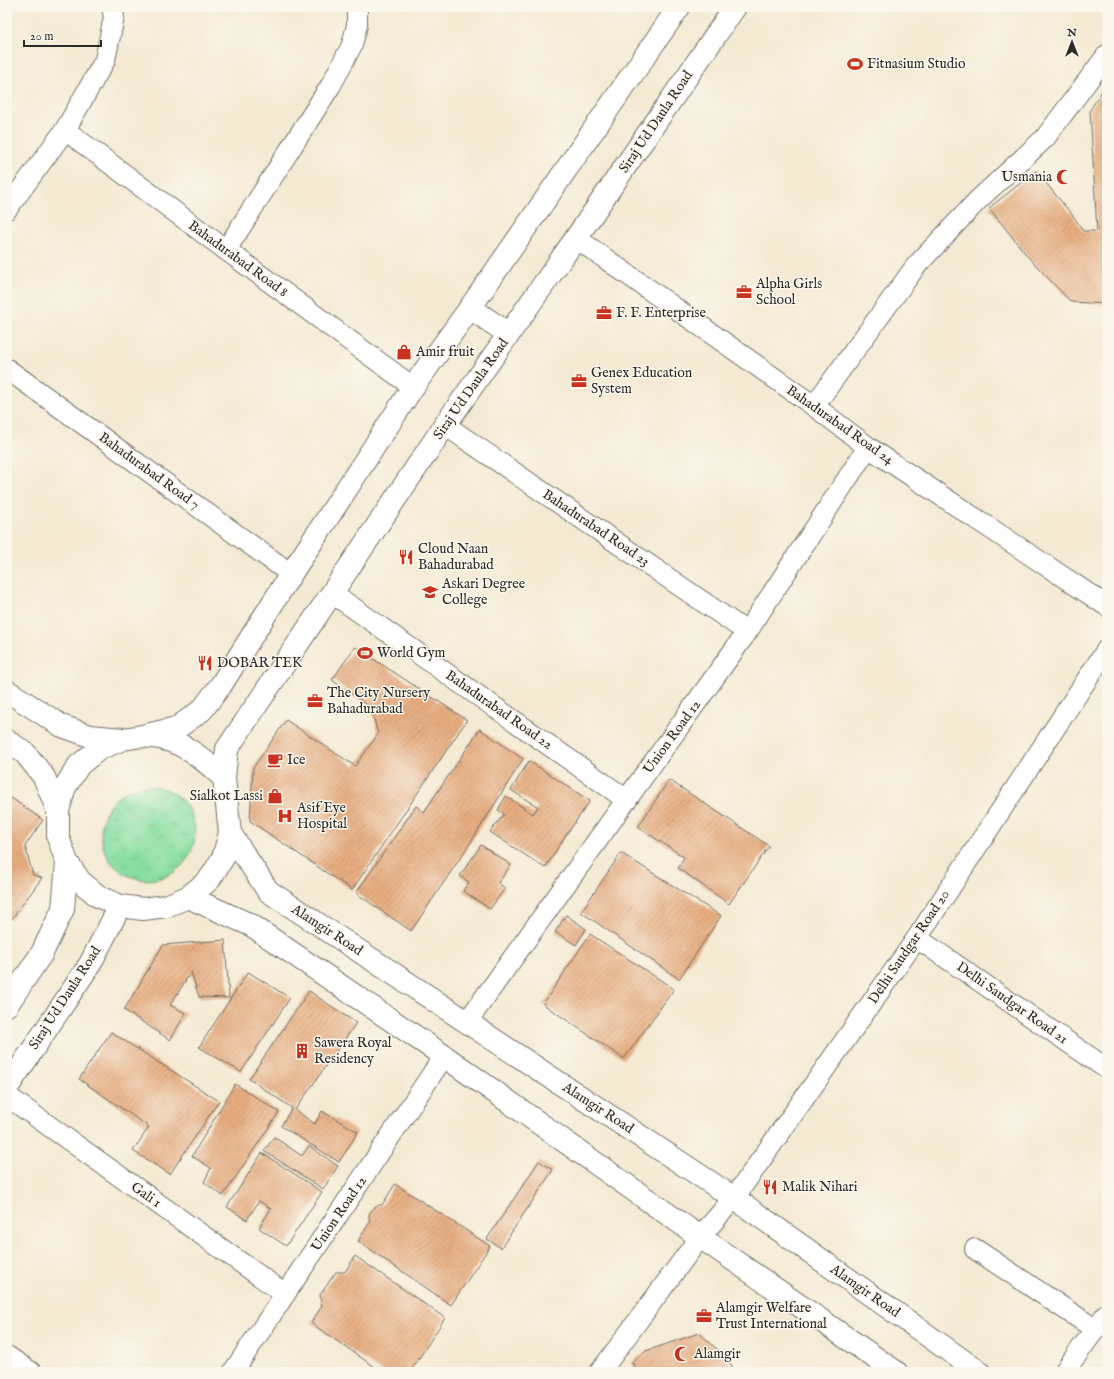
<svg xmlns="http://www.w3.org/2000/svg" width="1114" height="1379" viewBox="0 0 1114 1379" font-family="'IM FELL English',serif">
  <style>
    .grass { fill: url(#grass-tufts); stroke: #598466 }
    .building { fill: url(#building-hatch) }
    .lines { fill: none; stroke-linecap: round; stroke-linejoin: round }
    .minor-casing { stroke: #716e66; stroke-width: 22 }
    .tertiary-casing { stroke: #716e66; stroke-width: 24 }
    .secondary-casing { stroke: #716e66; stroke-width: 24 }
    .minor { stroke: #fff; stroke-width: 20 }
    .tertiary { stroke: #fff; stroke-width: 22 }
    .secondary { stroke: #fff; stroke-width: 22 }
    .labels { text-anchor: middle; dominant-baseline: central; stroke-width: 3; stroke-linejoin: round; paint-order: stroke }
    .poi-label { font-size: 14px; fill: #2b2b2b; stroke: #fbf7ec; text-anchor: start }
    .street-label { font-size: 14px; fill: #2b2b2b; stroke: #fbf7ec }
  </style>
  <defs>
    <pattern id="grass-tufts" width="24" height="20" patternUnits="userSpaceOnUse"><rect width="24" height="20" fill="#87dea1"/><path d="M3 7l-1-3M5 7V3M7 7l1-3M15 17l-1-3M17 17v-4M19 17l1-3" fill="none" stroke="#75bf8b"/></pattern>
    <pattern id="building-hatch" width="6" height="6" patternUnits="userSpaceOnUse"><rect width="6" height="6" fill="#e8ae81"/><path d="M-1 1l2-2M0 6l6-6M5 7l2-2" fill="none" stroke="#bc8e6a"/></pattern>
  </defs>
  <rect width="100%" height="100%" fill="#fbf7ec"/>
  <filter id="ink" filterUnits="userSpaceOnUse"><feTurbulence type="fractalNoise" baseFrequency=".025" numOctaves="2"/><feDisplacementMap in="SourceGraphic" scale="8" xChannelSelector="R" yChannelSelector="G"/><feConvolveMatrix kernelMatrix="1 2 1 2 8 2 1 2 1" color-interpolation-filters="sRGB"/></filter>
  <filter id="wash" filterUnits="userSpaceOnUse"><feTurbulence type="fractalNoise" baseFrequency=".012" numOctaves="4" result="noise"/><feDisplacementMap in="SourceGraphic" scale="16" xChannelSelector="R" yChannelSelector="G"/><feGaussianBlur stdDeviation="0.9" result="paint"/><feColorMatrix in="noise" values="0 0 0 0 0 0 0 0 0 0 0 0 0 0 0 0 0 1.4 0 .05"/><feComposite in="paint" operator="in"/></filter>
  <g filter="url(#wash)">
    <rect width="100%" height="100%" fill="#f4ead3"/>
    <!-- grass -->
    <circle class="grass" cx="148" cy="833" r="47"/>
    <g id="blocks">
      <!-- building -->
      <g class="building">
        <path d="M 1107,83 L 1107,304 L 1071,302 L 1029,258 L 989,208 L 1036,171 L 1074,217 L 1083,231 L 1097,231 L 1090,110 Z"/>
        <path d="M 355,647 L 467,720 L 352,890 L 250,821 L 253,768 L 286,720 L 355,766 L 378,734 L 371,708 L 332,680 Z"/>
        <path d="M 480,729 L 523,759 L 471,842 L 411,931 L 356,893 L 416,806 L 424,812 Z"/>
        <path d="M 529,761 L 590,801 L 566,835 L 545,868 L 490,832 L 504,814 L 498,810 L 506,796 L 533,814 L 538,807 L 511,790 Z"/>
        <path d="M 669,780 L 769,846 L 729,904 L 678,868 L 684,857 L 638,827 Z"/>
        <path d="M 7,795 L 43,820 L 25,846 L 33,875 L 42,878 L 11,920 L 7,917 Z"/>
        <path d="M 481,845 L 511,865 L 498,883 L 505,888 L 490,909 L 463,891 L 469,882 L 460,876 Z"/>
        <path d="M 621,853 L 721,916 L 679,979 L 581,912 Z"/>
        <path d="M 566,915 L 586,929 L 576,945 L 555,932 Z"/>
        <path d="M 590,934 L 674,989 L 624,1059 L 543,1004 Z"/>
        <path d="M 225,940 L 229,998 L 199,997 L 191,972 L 170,1005 L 186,1013 L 170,1040 L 124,1010 L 163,945 Z"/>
        <path d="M 248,972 L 290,998 L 241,1072 L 199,1047 Z"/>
        <path d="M 309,991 L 356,1023 L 295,1110 L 315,1124 L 322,1111 L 358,1132 L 339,1162 L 281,1126 L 292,1108 L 249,1079 Z"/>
        <path d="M 111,1032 L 219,1101 L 170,1174 L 133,1151 L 149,1127 L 79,1079 Z"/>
        <path d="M 235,1084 L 279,1112 L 223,1196 L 204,1182 L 211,1168 L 192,1156 Z"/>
        <path d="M 274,1137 L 302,1156 L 309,1146 L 338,1166 L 323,1189 L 264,1151 Z"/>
        <path d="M 262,1153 L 322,1192 L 286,1246 L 259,1228 L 271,1209 L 259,1201 L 247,1220 L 227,1207 Z"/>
        <path d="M 539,1161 L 553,1170 L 501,1248 L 487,1239 Z"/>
        <path d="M 395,1184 L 490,1246 L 451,1305 L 358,1241 L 370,1222 L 369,1217 L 370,1212 L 374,1208 L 379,1205 L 382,1205 Z"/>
        <path d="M 355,1256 L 445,1318 L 410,1372 L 382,1372 L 311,1323 L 322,1306 L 320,1295 L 336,1272 L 345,1272 Z"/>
        <path d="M 699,1333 L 725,1356 L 736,1372 L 636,1372 L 632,1362 L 646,1351 Z"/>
      </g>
    </g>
  </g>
  <g filter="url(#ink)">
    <use href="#blocks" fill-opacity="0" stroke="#716e66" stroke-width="1"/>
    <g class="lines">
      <defs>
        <g id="minor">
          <path d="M 65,130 L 226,250 L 413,387"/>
          <path d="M 7,209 L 65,130 L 105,60 L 114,17 L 112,7"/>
          <path d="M 576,238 L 814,406 L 868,447 L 1107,606"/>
          <path d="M 226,250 L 331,85 L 352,45 L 357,25 L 357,7"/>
          <path d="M 7,369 L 291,574"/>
          <path d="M 814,406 L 916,266 L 978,200 L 1045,138 L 1107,55"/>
          <path d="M 445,425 L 747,632"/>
          <path d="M 332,593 L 627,800"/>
          <path d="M 917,938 L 1107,1069"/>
          <path d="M 467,1022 L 747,632 L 868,447"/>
          <path d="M 7,1096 L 285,1294"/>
          <path d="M 975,1249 L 1095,1329"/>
          <path d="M 7,1356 L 31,1372"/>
          <path d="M 233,1372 L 444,1056"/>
          <path d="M 600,1372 L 700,1237 L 734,1198 L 917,938 L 1107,649"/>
          <path d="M 1064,1372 L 1107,1313"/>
        </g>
        <g id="tertiary">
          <path d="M 7,691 L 62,726 L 90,736 L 123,739"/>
          <path d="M 7,741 L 25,753 L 44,777 L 58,811"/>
          <path d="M 230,833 L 268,891 L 734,1198 L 979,1372"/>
          <path d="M 188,897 L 251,925 L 444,1056 L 700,1237 L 896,1372"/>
        </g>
        <g id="secondary">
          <path d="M 470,308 L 509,334"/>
          <path d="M 142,736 L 177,728 L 202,710 L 221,685 L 291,574 L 413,387 L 470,308 L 679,7"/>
          <path d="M 142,736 C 150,737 157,737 164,739 C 188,745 206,762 224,778 L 230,833 L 223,858 L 209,880 L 188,897 L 166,906 L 143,909 L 120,906 L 98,896 L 80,881 L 67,862 L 58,837 L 58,811 L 65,787 L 79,765 L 99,749 L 123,739 Z"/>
          <path d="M 224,778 L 227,749 L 445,425 L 576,238 L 735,7"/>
          <path d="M 7,1005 L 42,953 L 63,909 L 67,862"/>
          <path d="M 7,1088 L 90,964 L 120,906"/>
        </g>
      </defs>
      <!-- minor casing -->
      <use href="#minor" class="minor-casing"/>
      <!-- tertiary casing -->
      <use href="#tertiary" class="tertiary-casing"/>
      <!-- secondary casing -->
      <use href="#secondary" class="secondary-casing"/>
      <!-- minor -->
      <use href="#minor" class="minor"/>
      <!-- tertiary -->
      <use href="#tertiary" class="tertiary"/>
      <!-- secondary -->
      <use href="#secondary" class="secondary"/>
    </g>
  </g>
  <!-- icons -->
  <defs>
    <symbol id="stadium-bare" viewBox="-9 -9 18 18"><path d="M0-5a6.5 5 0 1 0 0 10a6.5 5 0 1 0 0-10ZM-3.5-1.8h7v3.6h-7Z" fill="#c8321e" stroke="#fbf7ec" stroke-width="2.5" paint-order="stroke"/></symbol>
    <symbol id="mosque-bare" viewBox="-9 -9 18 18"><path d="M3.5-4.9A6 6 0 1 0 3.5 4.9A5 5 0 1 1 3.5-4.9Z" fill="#c8321e" stroke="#fbf7ec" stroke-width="2.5" paint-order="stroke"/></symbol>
    <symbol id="office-bare" viewBox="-9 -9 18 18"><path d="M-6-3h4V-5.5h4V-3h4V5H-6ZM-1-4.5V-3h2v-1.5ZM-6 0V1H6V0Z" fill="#c8321e" stroke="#fbf7ec" stroke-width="2.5" paint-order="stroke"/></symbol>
    <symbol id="shop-bare" viewBox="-9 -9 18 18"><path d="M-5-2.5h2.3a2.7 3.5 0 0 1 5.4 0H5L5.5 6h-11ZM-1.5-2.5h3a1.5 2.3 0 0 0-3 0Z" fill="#c8321e" stroke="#fbf7ec" stroke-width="2.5" paint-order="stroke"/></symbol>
    <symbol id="restaurant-bare" viewBox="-9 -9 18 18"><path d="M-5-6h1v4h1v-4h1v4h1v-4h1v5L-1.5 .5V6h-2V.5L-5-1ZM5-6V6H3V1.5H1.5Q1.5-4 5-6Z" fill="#c8321e" stroke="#fbf7ec" stroke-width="2.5" paint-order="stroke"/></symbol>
    <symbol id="university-bare" viewBox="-9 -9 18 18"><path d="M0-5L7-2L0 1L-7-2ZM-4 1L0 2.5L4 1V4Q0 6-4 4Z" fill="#c8321e" stroke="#fbf7ec" stroke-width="2.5" paint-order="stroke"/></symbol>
    <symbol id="cafe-bare" viewBox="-9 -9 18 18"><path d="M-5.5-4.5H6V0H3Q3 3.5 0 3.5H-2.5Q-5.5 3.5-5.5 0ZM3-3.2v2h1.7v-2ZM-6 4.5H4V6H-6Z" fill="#c8321e" stroke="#fbf7ec" stroke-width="2.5" paint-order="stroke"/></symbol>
    <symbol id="hospital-bare" viewBox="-9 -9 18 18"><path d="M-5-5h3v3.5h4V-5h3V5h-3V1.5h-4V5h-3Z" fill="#c8321e" stroke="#fbf7ec" stroke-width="2.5" paint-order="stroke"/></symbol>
    <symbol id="building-bare" viewBox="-9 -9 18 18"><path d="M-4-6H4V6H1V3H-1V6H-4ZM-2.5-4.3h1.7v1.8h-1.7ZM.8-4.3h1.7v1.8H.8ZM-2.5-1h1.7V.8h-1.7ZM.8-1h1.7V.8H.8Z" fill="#c8321e" stroke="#fbf7ec" stroke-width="2.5" paint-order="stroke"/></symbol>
  </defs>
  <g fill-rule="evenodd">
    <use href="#stadium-bare" x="844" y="53" width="22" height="22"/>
    <use href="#mosque-bare" x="1053" y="166" width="22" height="22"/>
    <use href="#office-bare" x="733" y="281" width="22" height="22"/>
    <use href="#office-bare" x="593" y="302" width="22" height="22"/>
    <use href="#shop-bare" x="393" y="341" width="22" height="22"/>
    <use href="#office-bare" x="568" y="370" width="22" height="22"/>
    <use href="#restaurant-bare" x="395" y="546" width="22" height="22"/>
    <use href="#university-bare" x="419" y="581" width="22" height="22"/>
    <use href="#stadium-bare" x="354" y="642" width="22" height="22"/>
    <use href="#restaurant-bare" x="194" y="652" width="22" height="22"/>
    <use href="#office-bare" x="304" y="690" width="22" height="22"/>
    <use href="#cafe-bare" x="264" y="749" width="22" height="22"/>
    <use href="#shop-bare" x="264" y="785" width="22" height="22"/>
    <use href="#hospital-bare" x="274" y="805" width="22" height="22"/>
    <use href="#building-bare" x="291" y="1040" width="22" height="22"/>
    <use href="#restaurant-bare" x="759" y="1176" width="22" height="22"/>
    <use href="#office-bare" x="693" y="1305" width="22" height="22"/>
    <use href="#mosque-bare" x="671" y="1343" width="22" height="22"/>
  </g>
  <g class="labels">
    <!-- poi labels -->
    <g class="poi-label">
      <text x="867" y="64">Fitnasium Studio</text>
      <text x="1052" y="177" text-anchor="end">Usmania</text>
      <text x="756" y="284">Alpha Girls<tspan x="756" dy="16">School</tspan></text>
      <text x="616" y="313">F. F. Enterprise</text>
      <text x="416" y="352">Amir fruit</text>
      <text x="591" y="373">Genex Education<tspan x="591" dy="16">System</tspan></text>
      <text x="418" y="549">Cloud Naan<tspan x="418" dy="16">Bahadurabad</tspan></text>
      <text x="442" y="584">Askari Degree<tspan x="442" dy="16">College</tspan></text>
      <text x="377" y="653">World Gym</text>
      <text x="217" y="663">DOBAR TEK</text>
      <text x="327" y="693">The City Nursery<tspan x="327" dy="16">Bahadurabad</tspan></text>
      <text x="287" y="760">Ice</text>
      <text x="263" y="796" text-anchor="end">Sialkot Lassi</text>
      <text x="297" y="808">Asif Eye<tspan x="297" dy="16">Hospital</tspan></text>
      <text x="314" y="1043">Sawera Royal<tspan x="314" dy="16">Residency</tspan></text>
      <text x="782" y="1187">Malik Nihari</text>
      <text x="716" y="1308">Alamgir Welfare<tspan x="716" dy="16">Trust International</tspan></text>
      <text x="694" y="1354">Alamgir</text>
    </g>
    <!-- street labels -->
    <g class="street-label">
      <text transform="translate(656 122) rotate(-56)">Siraj Ud Daula Road</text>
      <text transform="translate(238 259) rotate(36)">Bahadurabad Road 8</text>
      <text transform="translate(471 389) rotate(-55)">Siraj Ud Daula Road</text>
      <text transform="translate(840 425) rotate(35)">Bahadurabad Road 24</text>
      <text transform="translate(149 471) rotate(36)">Bahadurabad Road 7</text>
      <text transform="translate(596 528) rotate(34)">Bahadurabad Road 23</text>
      <text transform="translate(499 710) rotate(35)">Bahadurabad Road 22</text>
      <text transform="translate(672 737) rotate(-54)">Union Road 12</text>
      <text transform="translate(327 930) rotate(33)">Alamgir Road</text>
      <text transform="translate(909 947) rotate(-56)">Delhi Saudgar Road 20</text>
      <text transform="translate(65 998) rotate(-57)">Siraj Ud Daula Road</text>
      <text transform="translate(1012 1003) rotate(35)">Delhi Saudgar Road 21</text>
      <text transform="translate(598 1108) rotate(33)">Alamgir Road</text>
      <text transform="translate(146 1195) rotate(35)">Gali 1</text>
      <text transform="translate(339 1214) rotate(-56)">Union Road 12</text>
      <text transform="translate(865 1291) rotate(35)">Alamgir Road</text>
    </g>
  </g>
  <!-- margin -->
  <rect width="1114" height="1379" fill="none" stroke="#fbf7ec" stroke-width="24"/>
  <!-- north arrow -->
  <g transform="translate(1072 42)" stroke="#fbf7ec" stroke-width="3" paint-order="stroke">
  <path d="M0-3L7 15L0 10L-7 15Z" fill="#2b2b2b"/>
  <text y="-6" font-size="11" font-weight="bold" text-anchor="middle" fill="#2b2b2b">N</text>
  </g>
  <!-- scale -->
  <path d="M24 40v6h77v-6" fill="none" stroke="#2b2b2b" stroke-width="2"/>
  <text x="30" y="40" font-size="12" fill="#2b2b2b" stroke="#fbf7ec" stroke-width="3" paint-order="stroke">20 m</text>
</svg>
